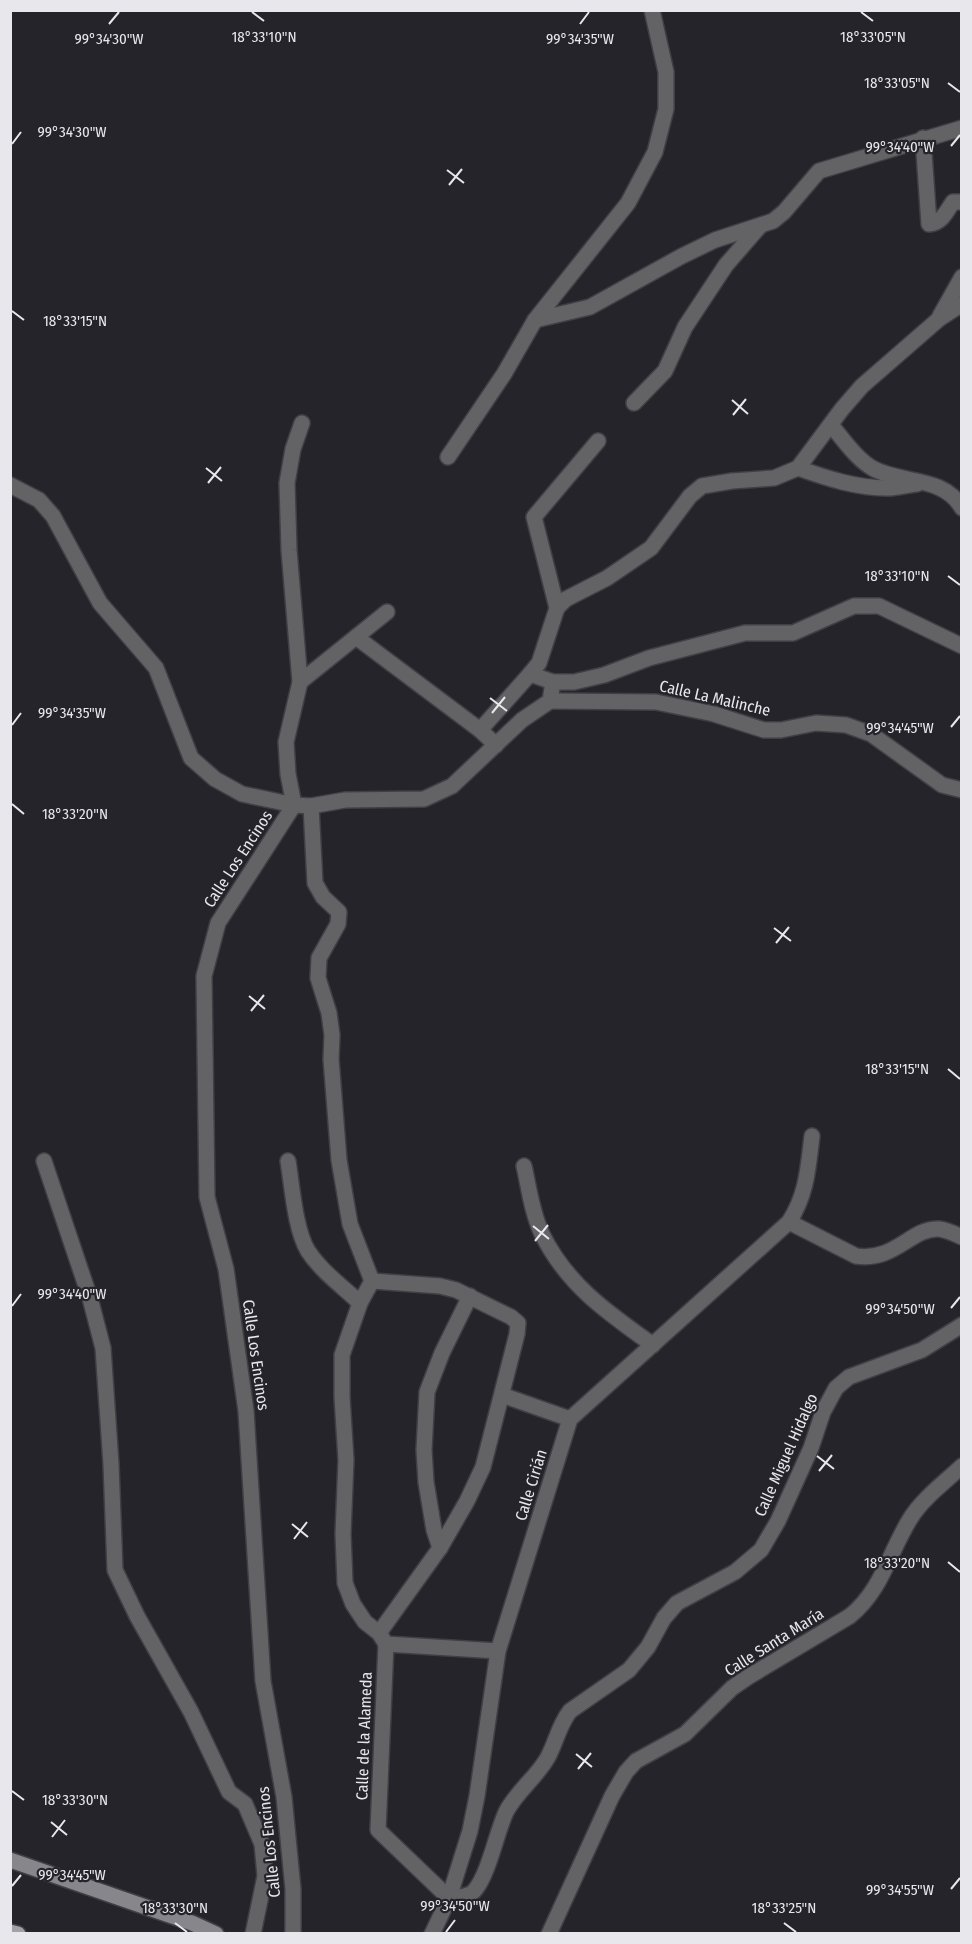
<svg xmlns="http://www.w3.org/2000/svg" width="972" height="1944" viewBox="0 0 972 1944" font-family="'Fira Sans Condensed',sans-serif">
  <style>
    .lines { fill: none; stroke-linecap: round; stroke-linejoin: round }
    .street-casing { stroke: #403f45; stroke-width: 18 }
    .secondary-casing { stroke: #403f45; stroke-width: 18 }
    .primary-casing { stroke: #403f45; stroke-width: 18 }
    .street { stroke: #636366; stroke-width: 15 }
    .secondary { stroke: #87868b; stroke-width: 15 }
    .primary { stroke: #a2a1a8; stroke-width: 15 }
    .ticks { fill: none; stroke: #e8e7ec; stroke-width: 2 }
    .labels { text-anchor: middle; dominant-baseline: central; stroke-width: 4.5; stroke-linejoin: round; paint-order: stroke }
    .street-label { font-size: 16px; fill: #e8e7ec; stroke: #25242a }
    .ticks-label { font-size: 15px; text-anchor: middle; fill: #e8e7ec; stroke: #25242a; stroke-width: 4.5; stroke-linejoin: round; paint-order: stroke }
  </style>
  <rect width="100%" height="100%" fill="#25242a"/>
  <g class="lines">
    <defs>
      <g id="street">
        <path d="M 923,138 L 929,224 C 942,223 946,212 953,202 L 962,202"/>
        <path d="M 940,316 L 962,277"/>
        <path d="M 535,320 L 590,307 L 682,256 L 715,240 L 773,221 L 784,212 L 819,171 L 962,128"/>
        <path d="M 634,403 L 665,371 L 685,327 L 726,265 L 760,226"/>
        <path d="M 831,425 C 843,439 857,460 874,469 C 903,484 944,476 962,508"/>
        <path d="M 448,457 L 504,374 L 535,320 L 628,203 L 655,152 L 666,109 L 666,72 L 652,10"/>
        <path d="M 798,468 C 826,478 859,489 890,488 C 899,487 908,485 917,484"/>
        <path d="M 10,485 L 39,500 L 53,516 L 100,603 L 156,668 L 191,758 L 215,779 L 242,794 L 294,805 L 311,806 L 345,800 L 424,799 L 452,786 L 522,720 L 550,701 L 553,682 L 530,674 L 539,663 L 557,608 L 566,599 L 607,578 L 651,548 L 690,496 L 702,486 L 732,481 L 774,478 L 798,468 L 842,409 L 862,386 L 939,319 L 962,304"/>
        <path d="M 557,608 L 534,517 L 598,441"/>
        <path d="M 356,637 L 480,730 L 496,745"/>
        <path d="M 300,682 L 387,612"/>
        <path d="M 553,682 L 574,682 L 604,675 L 649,658 L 745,633 L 793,633 L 854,606 L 879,606 L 962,646"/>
        <path d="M 550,701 L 656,702 L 714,714 L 764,730 L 781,730 L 816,723 L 846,725 L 871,734 L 942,785 L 962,790"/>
        <path d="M 480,730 L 530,674"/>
        <path d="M 294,805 L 288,774 L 286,742 L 300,682 L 289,550 L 287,483 L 293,449 L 302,423"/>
        <path d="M 311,806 L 315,883 L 323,897 L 339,912 L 338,924 L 319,958 L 318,978 L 329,1013 L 332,1035 L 331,1059 L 339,1160 L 350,1224 L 372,1281 L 360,1303 L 342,1355 L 342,1397 L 346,1460 L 343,1534 L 345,1583 L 353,1604 L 365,1622 L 379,1633 L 386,1644 L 498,1651"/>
        <path d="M 44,1161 L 90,1298 L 103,1348 L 111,1464 L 115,1570 L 137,1616 L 191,1712 L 229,1792 L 245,1804 L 262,1844 L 265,1876 L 253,1934"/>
        <path d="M 288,1161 C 292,1185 295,1230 308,1251 C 321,1271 343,1287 360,1303"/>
        <path d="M 524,1166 C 529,1188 532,1213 542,1234 C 567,1285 608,1313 653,1345"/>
        <path d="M 789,1222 L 856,1256 C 895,1262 912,1227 939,1229 C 947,1230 955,1234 962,1237"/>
        <path d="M 372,1281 L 440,1286 L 456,1290 L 511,1317 L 518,1323 L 517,1334 L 483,1467 L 467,1501 L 440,1548 L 379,1633"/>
        <path d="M 502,1395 L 570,1419"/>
        <path d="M 440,1548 L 434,1530 L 426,1482 L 424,1450 L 427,1392 L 442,1353 L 470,1296"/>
        <path d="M 386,1644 L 378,1830 L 449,1898 C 457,1897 470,1897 475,1890 C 489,1873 496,1834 506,1812 C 516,1792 537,1777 548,1757 C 556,1742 559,1725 570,1711 L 629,1670 L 648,1647 L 664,1618 L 677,1603 L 735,1572 L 761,1550 L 778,1521 L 811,1448 L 823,1412 L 836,1388 L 849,1377 L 922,1350 L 962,1325"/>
        <path d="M 293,1934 L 293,1889 L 284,1797 L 263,1681 L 246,1411 L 226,1269 L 207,1197 L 204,976 L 218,923 L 294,805"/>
        <path d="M 432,1934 L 449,1898 L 470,1831 L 477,1796 L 498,1651 L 570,1419 L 789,1222 C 807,1194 808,1168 812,1136"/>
        <path d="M 549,1934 L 612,1796 L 626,1772 L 636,1761 L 685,1734 L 732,1688 L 748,1677 L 850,1616 C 882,1590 889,1553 910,1519 C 922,1499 945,1482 962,1466"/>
      </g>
      <path id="secondary" d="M 10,1860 L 192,1923 L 216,1934"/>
      <path id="primary" d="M 10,1932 L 18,1934"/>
    </defs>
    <!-- street casing -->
    <use href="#street" class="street-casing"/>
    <!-- secondary casing -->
    <use href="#secondary" class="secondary-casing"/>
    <!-- primary casing -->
    <use href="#primary" class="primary-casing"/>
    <!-- street -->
    <use href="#street" class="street"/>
    <!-- secondary -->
    <use href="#secondary" class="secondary"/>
    <!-- primary -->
    <use href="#primary" class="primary"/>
  </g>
  <!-- ticks -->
  <path class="ticks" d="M 252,12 L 264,21M 861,12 L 873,21M 109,24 L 119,12M 580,24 L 589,12M 948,83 L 960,92M 12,144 L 21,132M 951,146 L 960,135M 447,170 L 464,183M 449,185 L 462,169M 12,311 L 24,320M 732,400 L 748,414M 733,415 L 746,399M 206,468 L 222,481M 208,483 L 221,467M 948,576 L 960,585M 490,698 L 507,711M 492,713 L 505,697M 12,725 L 21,713M 951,727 L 960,716M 12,804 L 24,814M 774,928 L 791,941M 776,943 L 789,927M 249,996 L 265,1009M 251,1011 L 264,995M 948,1069 L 960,1079M 533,1226 L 549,1239M 535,1241 L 548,1225M 12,1306 L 21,1294M 951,1308 L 960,1297M 817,1456 L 834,1469M 819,1471 L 832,1455M 292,1524 L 308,1537M 294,1539 L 307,1522M 948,1562 L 960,1572M 576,1754 L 592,1767M 578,1769 L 591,1753M 12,1791 L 24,1800M 51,1822 L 67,1835M 52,1837 L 65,1820M 12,1886 L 21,1875M 951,1889 L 960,1878M 175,1923 L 187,1932M 784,1923 L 796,1932M 446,1932 L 455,1920"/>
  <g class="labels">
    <!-- street labels -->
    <g class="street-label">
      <text transform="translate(715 698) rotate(13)">Calle La Malinche</text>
      <text transform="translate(238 859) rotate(-57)">Calle Los Encinos</text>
      <text transform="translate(256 1355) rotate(82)">Calle Los Encinos</text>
      <text transform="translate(786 1455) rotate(-66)">Calle Miguel Hidalgo</text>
      <text transform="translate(531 1485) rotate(-73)">Calle Cirián</text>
      <text transform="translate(774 1642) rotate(-32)">Calle Santa María</text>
      <text transform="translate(364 1736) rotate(-88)">Calle de la Alameda</text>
      <text transform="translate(269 1842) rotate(-96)">Calle Los Encinos</text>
    </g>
  </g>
  <g class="ticks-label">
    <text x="264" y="42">18°33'10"N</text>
    <text x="873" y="42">18°33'05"N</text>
    <text x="109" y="44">99°34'30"W</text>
    <text x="580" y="44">99°34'35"W</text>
    <text x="897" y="88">18°33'05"N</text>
    <text x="72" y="137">99°34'30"W</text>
    <text x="900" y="152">99°34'40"W</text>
    <text x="75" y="326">18°33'15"N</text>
    <text x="897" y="581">18°33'10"N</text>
    <text x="72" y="718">99°34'35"W</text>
    <text x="900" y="733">99°34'45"W</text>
    <text x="75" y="819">18°33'20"N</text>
    <text x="897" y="1074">18°33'15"N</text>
    <text x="72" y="1299">99°34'40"W</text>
    <text x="900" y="1314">99°34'50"W</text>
    <text x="897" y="1568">18°33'20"N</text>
    <text x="75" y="1805">18°33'30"N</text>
    <text x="72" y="1880">99°34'45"W</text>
    <text x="900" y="1895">99°34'55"W</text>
    <text x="455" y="1911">99°34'50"W</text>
    <text x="175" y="1913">18°33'30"N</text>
    <text x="784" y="1913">18°33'25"N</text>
  </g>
  <!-- border -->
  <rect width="972" height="1944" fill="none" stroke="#e8e7ec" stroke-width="24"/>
</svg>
